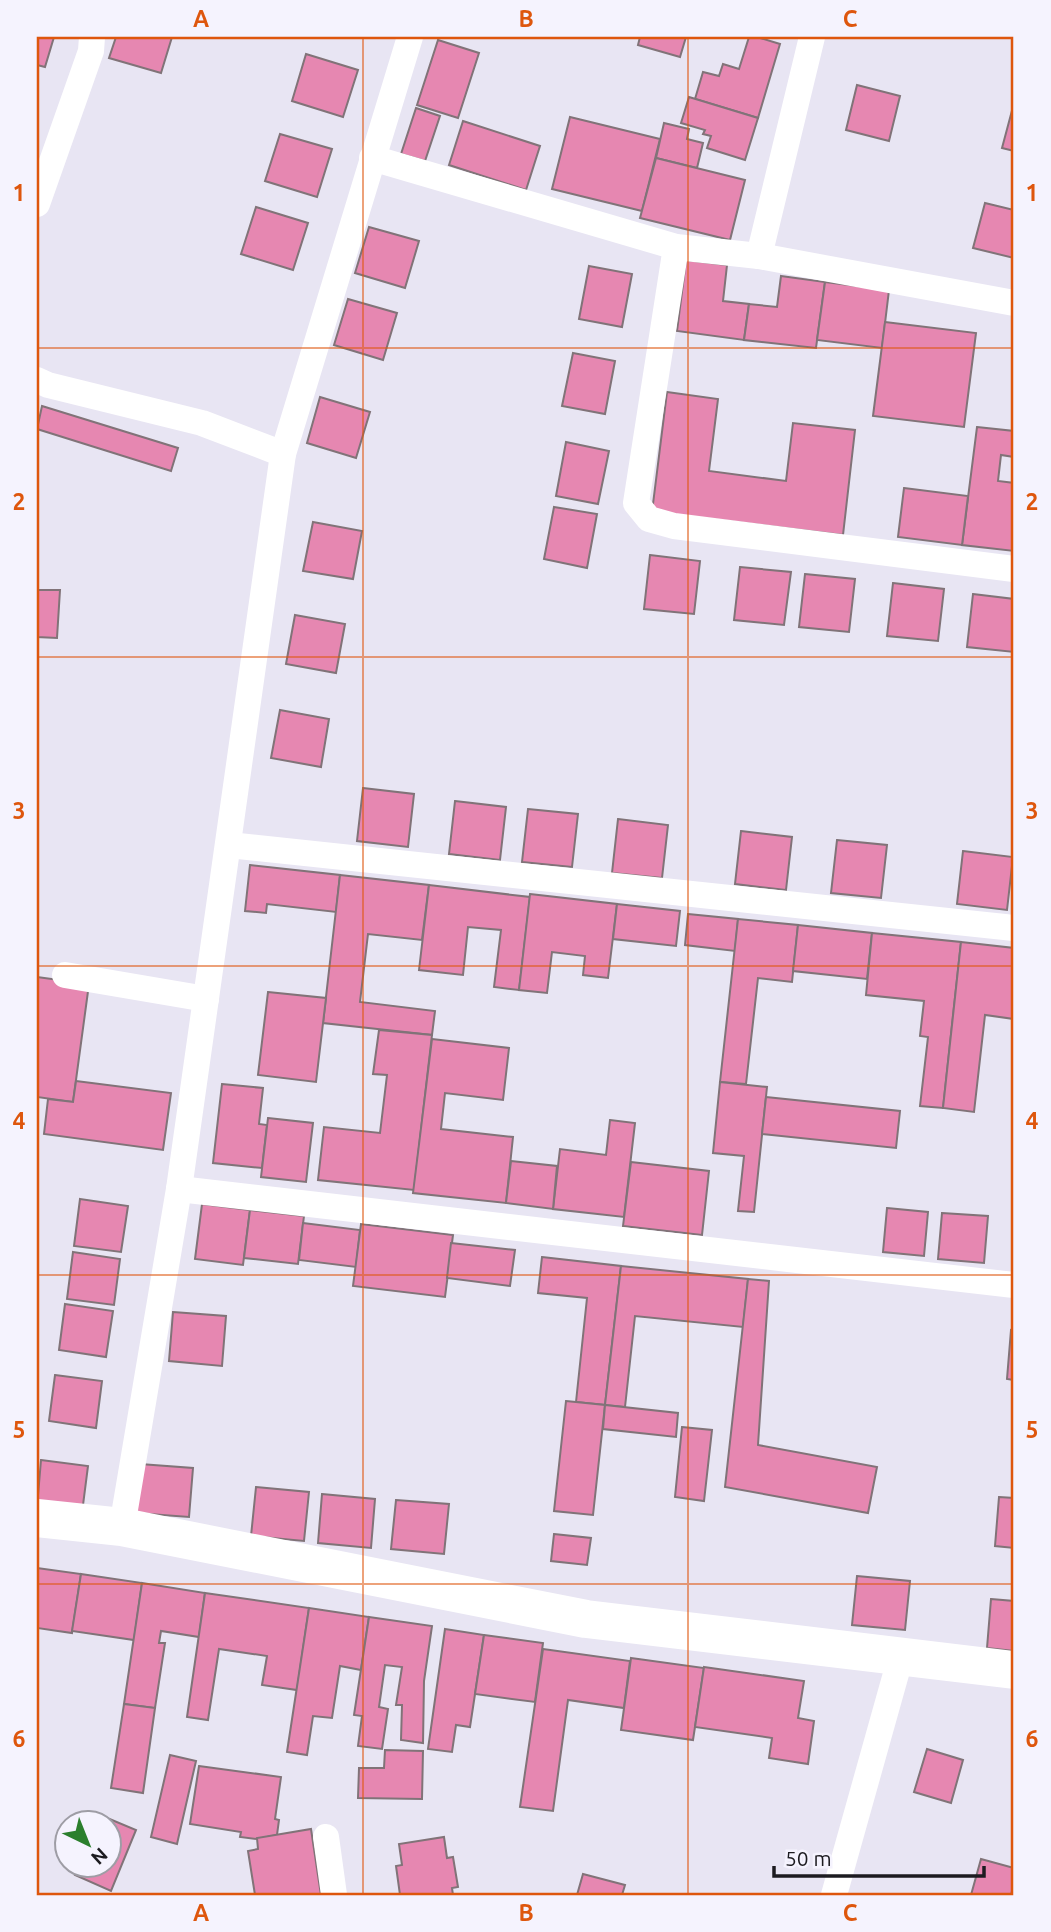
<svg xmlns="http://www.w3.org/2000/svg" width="1051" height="1932" viewBox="0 0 1051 1932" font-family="Ubuntu,sans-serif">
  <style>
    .building { fill: #e687b1; stroke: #817378; stroke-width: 2 }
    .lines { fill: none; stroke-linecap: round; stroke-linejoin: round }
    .street { stroke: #fff; stroke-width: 26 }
    .secondary { stroke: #fff; stroke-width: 38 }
    .grid { fill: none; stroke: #de560d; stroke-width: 2; stroke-opacity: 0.55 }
    .neatline { fill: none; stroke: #de560d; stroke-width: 2.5 }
    .grid-label { font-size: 23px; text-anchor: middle; font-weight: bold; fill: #de560d }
  </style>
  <rect width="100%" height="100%" fill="#e8e5f3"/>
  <!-- building -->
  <g class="building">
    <path d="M 37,37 L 54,37 L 45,67 L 37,65 Z"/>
    <path d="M 116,37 L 172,37 L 161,73 L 109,58 Z"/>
    <path d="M 640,37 L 686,37 L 680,57 L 638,45 Z"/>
    <path d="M 749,37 L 757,37 L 780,44 L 758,118 L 695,99 L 703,72 L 719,76 L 723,64 L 739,69 Z"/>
    <path d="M 438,40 L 479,53 L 458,118 L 417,105 Z"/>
    <path d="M 306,54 L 358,70 L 343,117 L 292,101 Z"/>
    <path d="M 857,85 L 900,96 L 889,141 L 846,130 Z"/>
    <path d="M 689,97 L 758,118 L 745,160 L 707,148 L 711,136 L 703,134 L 705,130 L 681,123 Z"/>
    <path d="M 1014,103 L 1014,151 L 1002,148 Z"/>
    <path d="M 416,108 L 440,116 L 425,161 L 401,154 Z"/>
    <path d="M 570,117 L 660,139 L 642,211 L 552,189 Z"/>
    <path d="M 463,121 L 540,146 L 526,190 L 449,165 Z"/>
    <path d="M 664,123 L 689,129 L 687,139 L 703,143 L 697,168 L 656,158 Z"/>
    <path d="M 280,134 L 332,149 L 317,197 L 265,181 Z"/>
    <path d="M 656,158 L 745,180 L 730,240 L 640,218 Z"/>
    <path d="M 985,203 L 1014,210 L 1014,258 L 973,248 Z"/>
    <path d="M 256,207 L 308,223 L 293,270 L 241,254 Z"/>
    <path d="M 369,227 L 419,241 L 405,288 L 355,273 Z"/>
    <path d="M 686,260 L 727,265 L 723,301 L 749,304 L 744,340 L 677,331 Z"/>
    <path d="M 589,266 L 632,274 L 622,327 L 579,319 Z"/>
    <path d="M 781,276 L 825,282 L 816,348 L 744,340 L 749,304 L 777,307 Z"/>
    <path d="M 825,282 L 889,290 L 882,348 L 817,340 Z"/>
    <path d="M 348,299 L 397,313 L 383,360 L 334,345 Z"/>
    <path d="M 885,322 L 976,333 L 964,427 L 873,416 Z"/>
    <path d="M 573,353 L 615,361 L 605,414 L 562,406 Z"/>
    <path d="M 667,392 L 718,399 L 709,471 L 786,481 L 793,423 L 855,430 L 843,535 L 652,512 Z"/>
    <path d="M 320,397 L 370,412 L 356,458 L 307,443 Z"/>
    <path d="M 42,406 L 178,448 L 171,471 L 37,429 Z"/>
    <path d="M 977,427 L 1014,431 L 1014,457 L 1001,455 L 998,481 L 1014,483 L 1014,551 L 962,545 Z"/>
    <path d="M 566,442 L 609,451 L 598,504 L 556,496 Z"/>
    <path d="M 904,488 L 968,496 L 962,545 L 898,537 Z"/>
    <path d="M 554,507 L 597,514 L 587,568 L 544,559 Z"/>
    <path d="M 313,522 L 362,531 L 353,579 L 303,571 Z"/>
    <path d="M 650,555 L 700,561 L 694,614 L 644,609 Z"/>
    <path d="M 740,567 L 791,572 L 784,625 L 734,620 Z"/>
    <path d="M 805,574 L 855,579 L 849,632 L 799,627 Z"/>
    <path d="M 893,583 L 944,589 L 938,641 L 887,636 Z"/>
    <path d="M 37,590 L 60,590 L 57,638 L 37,637 Z"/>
    <path d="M 973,594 L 1014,599 L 1014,652 L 967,647 Z"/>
    <path d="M 295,615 L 345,624 L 336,673 L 286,664 Z"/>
    <path d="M 280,710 L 329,719 L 321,767 L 271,758 Z"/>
    <path d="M 363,788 L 414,794 L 408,847 L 357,841 Z"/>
    <path d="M 455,801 L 506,807 L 500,860 L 449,854 Z"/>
    <path d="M 528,809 L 578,814 L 572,867 L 522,862 Z"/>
    <path d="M 618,819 L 668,825 L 662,878 L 612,873 Z"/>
    <path d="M 741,831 L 792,837 L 786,890 L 735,884 Z"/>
    <path d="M 837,840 L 887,845 L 881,898 L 831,893 Z"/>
    <path d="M 963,851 L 1013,857 L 1007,910 L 957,904 Z"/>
    <path d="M 250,865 L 340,875 L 336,912 L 267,904 L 266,913 L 245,911 Z"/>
    <path d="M 340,875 L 429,885 L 422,940 L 368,934 L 360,1002 L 435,1011 L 432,1035 L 323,1023 Z"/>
    <path d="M 429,885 L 530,897 L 519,990 L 494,987 L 501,930 L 468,927 L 463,975 L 419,970 Z"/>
    <path d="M 530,894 L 617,904 L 608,978 L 583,975 L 585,956 L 552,952 L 547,993 L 519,990 Z"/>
    <path d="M 617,904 L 680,911 L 676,946 L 613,939 Z"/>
    <path d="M 688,914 L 738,919 L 735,951 L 685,945 Z"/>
    <path d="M 738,919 L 798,925 L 792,982 L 758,978 L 746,1084 L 720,1082 Z"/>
    <path d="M 798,925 L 872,933 L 867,979 L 793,971 Z"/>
    <path d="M 872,933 L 961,942 L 943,1108 L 920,1106 L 928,1037 L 920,1036 L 924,1001 L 866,995 Z"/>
    <path d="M 961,942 L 1014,948 L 1014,1019 L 985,1015 L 974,1112 L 943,1108 Z"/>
    <path d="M 37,977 L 89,984 L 73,1102 L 37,1097 Z"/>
    <path d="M 268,992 L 326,998 L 316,1082 L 258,1075 Z"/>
    <path d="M 379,1030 L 432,1035 L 414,1190 L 318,1180 L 324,1127 L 380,1133 L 387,1075 L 373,1074 Z"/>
    <path d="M 432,1039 L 509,1048 L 503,1100 L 445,1093 L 441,1129 L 513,1137 L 506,1203 L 413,1193 Z"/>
    <path d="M 76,1081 L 171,1093 L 163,1150 L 44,1134 L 48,1099 L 73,1102 Z"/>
    <path d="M 720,1082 L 767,1087 L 754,1212 L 738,1211 L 744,1156 L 713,1153 Z"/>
    <path d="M 222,1084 L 263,1088 L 259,1124 L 267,1125 L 262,1168 L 213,1163 Z"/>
    <path d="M 766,1097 L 900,1111 L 896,1148 L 762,1134 Z"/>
    <path d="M 268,1118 L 313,1123 L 306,1182 L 261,1177 Z"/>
    <path d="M 610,1120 L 635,1123 L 624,1217 L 553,1209 L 560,1149 L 606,1155 Z"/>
    <path d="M 511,1161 L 557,1166 L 553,1209 L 506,1203 Z"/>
    <path d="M 631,1162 L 709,1171 L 702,1235 L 623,1226 Z"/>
    <path d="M 80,1199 L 128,1206 L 121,1252 L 74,1246 Z"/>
    <path d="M 202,1204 L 250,1210 L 243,1265 L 195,1259 Z"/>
    <path d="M 887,1208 L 928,1212 L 924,1256 L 883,1252 Z"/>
    <path d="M 250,1210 L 304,1216 L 298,1264 L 244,1258 Z"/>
    <path d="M 942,1213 L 988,1216 L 984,1263 L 938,1259 Z"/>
    <path d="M 303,1223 L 360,1230 L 356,1267 L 299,1260 Z"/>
    <path d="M 361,1224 L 453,1235 L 445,1297 L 353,1286 Z"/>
    <path d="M 451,1243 L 515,1250 L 510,1286 L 447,1278 Z"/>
    <path d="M 73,1252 L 120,1259 L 114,1305 L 67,1299 Z"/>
    <path d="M 542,1257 L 621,1266 L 605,1405 L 576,1402 L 587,1298 L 538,1293 Z"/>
    <path d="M 621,1266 L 748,1279 L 743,1327 L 635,1316 L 625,1407 L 605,1405 Z"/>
    <path d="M 748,1279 L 769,1281 L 758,1445 L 877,1467 L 868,1513 L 725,1487 Z"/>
    <path d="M 65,1304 L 113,1311 L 106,1357 L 59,1350 Z"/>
    <path d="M 173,1312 L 226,1316 L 222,1366 L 169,1361 Z"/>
    <path d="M 1011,1330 L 1014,1331 L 1014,1380 L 1007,1379 Z"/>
    <path d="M 55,1375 L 102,1381 L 96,1428 L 49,1421 Z"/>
    <path d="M 566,1401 L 605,1405 L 593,1515 L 554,1511 Z"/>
    <path d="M 605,1405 L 678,1413 L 676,1437 L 603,1429 Z"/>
    <path d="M 682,1427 L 712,1430 L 704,1501 L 675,1497 Z"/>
    <path d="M 41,1460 L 88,1466 L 82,1513 L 37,1507 Z"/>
    <path d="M 140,1464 L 193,1468 L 189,1517 L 136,1513 Z"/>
    <path d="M 256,1487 L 309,1492 L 304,1541 L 251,1536 Z"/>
    <path d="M 322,1494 L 375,1499 L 371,1548 L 318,1543 Z"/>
    <path d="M 999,1497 L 1014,1498 L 1014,1548 L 995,1546 Z"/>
    <path d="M 396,1500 L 449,1504 L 444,1554 L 391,1549 Z"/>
    <path d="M 554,1534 L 591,1538 L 587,1565 L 551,1561 Z"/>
    <path d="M 37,1568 L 81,1574 L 72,1633 L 37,1628 Z"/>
    <path d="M 81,1574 L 142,1583 L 134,1640 L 72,1631 Z"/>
    <path d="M 857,1576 L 910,1581 L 905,1630 L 852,1625 Z"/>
    <path d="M 142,1583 L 205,1593 L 199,1637 L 161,1631 L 159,1643 L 165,1643 L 155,1708 L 124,1704 Z"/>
    <path d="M 205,1593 L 309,1608 L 297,1690 L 262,1685 L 267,1656 L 219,1649 L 208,1720 L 187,1717 Z"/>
    <path d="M 991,1599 L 1014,1601 L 1014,1651 L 987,1648 Z"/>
    <path d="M 309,1608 L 369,1617 L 361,1670 L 340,1666 L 332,1718 L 313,1716 L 307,1755 L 287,1752 Z"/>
    <path d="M 369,1617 L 432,1626 L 424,1681 L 423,1743 L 401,1740 L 402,1705 L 396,1705 L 402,1667 L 385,1665 L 379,1707 L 388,1709 L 382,1749 L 358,1746 L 362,1716 L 354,1715 Z"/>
    <path d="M 445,1629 L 484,1635 L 470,1727 L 456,1725 L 452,1752 L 428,1749 Z"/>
    <path d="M 484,1635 L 543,1643 L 535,1702 L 475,1694 Z"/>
    <path d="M 543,1649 L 630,1661 L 624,1708 L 568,1700 L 553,1811 L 520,1807 Z"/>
    <path d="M 631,1658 L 704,1668 L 693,1740 L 621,1730 Z"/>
    <path d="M 704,1667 L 804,1681 L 798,1718 L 814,1721 L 808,1764 L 769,1758 L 772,1738 L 695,1727 Z"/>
    <path d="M 124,1704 L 155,1708 L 143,1793 L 111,1788 Z"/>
    <path d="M 927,1749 L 963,1760 L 951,1803 L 914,1792 Z"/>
    <path d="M 385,1750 L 423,1751 L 422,1799 L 358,1798 L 359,1768 L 384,1768 Z"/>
    <path d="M 170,1755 L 196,1761 L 177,1844 L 151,1837 Z"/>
    <path d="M 199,1766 L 281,1777 L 275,1819 L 279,1820 L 277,1835 L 257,1839 L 240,1837 L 241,1832 L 190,1824 Z"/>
    <path d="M 100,1815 L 136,1830 L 111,1891 L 75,1875 L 79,1866 L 108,1866 L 108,1824 L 97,1824 Z"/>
    <path d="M 311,1829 L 321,1895 L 255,1895 L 248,1851 L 258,1849 L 257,1838 Z"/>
    <path d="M 444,1837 L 447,1858 L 453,1857 L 458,1887 L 452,1888 L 453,1895 L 400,1895 L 396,1866 L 402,1865 L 399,1844 Z"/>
    <path d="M 981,1859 L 1014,1868 L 1014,1883 L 1011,1895 L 971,1895 Z"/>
    <path d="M 583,1874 L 625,1885 L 622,1895 L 577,1895 Z"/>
  </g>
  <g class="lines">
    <!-- street -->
    <g class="street">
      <path d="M 372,158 L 676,247 L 759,256 L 1014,303"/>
      <path d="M 37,204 L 91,51 L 92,37"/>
      <path d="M 676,247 L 636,503 L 649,519 L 674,526 L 1014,569"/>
      <path d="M 759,256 L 812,37"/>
      <path d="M 37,380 L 48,385 L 202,423 L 283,454"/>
      <path d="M 229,845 L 1014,928"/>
      <path d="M 65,975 L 206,999"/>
      <path d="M 179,1189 L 1014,1285"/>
      <path d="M 122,1527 L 179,1189 L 283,454 L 410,37"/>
      <path d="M 326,1837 L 334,1895"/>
      <path d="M 834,1895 L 901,1656"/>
    </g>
    <!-- secondary -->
    <path class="secondary" d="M 37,1518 L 122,1527 L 586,1619 L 1014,1670"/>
  </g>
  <!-- grid -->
  <path class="grid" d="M 363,37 L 363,1895M 688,37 L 688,1895M 37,348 L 1014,348M 37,657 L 1014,657M 37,966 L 1014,966M 37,1275 L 1014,1275M 37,1584 L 1014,1584"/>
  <!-- border -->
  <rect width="1051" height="1932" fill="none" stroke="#f5f3fe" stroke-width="77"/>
  <!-- north arrow -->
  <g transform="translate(88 1844) rotate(137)"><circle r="33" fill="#f5f3fe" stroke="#9e9da5" stroke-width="2"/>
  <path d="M0-5L12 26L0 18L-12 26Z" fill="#2b7f2d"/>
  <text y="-10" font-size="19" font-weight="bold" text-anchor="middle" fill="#1c1b20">N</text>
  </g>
  <!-- scale -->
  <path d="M774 1866v10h210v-10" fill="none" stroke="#1c1b20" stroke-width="3.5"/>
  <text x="785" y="1866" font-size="21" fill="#1c1b20" stroke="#f5f3fe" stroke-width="5" paint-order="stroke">50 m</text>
  <rect x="38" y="38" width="974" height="1856" class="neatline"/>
  <g class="grid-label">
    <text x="201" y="27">A</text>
    <text x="526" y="27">B</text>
    <text x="850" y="27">C</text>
    <text x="19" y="201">1</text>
    <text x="1032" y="201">1</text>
    <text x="19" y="510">2</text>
    <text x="1032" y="510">2</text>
    <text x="19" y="819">3</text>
    <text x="1032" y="819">3</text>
    <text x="19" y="1129">4</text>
    <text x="1032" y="1129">4</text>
    <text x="19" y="1438">5</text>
    <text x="1032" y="1438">5</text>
    <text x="19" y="1747">6</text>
    <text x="1032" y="1747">6</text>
    <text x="201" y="1921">A</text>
    <text x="526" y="1921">B</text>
    <text x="850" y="1921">C</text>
  </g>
</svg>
